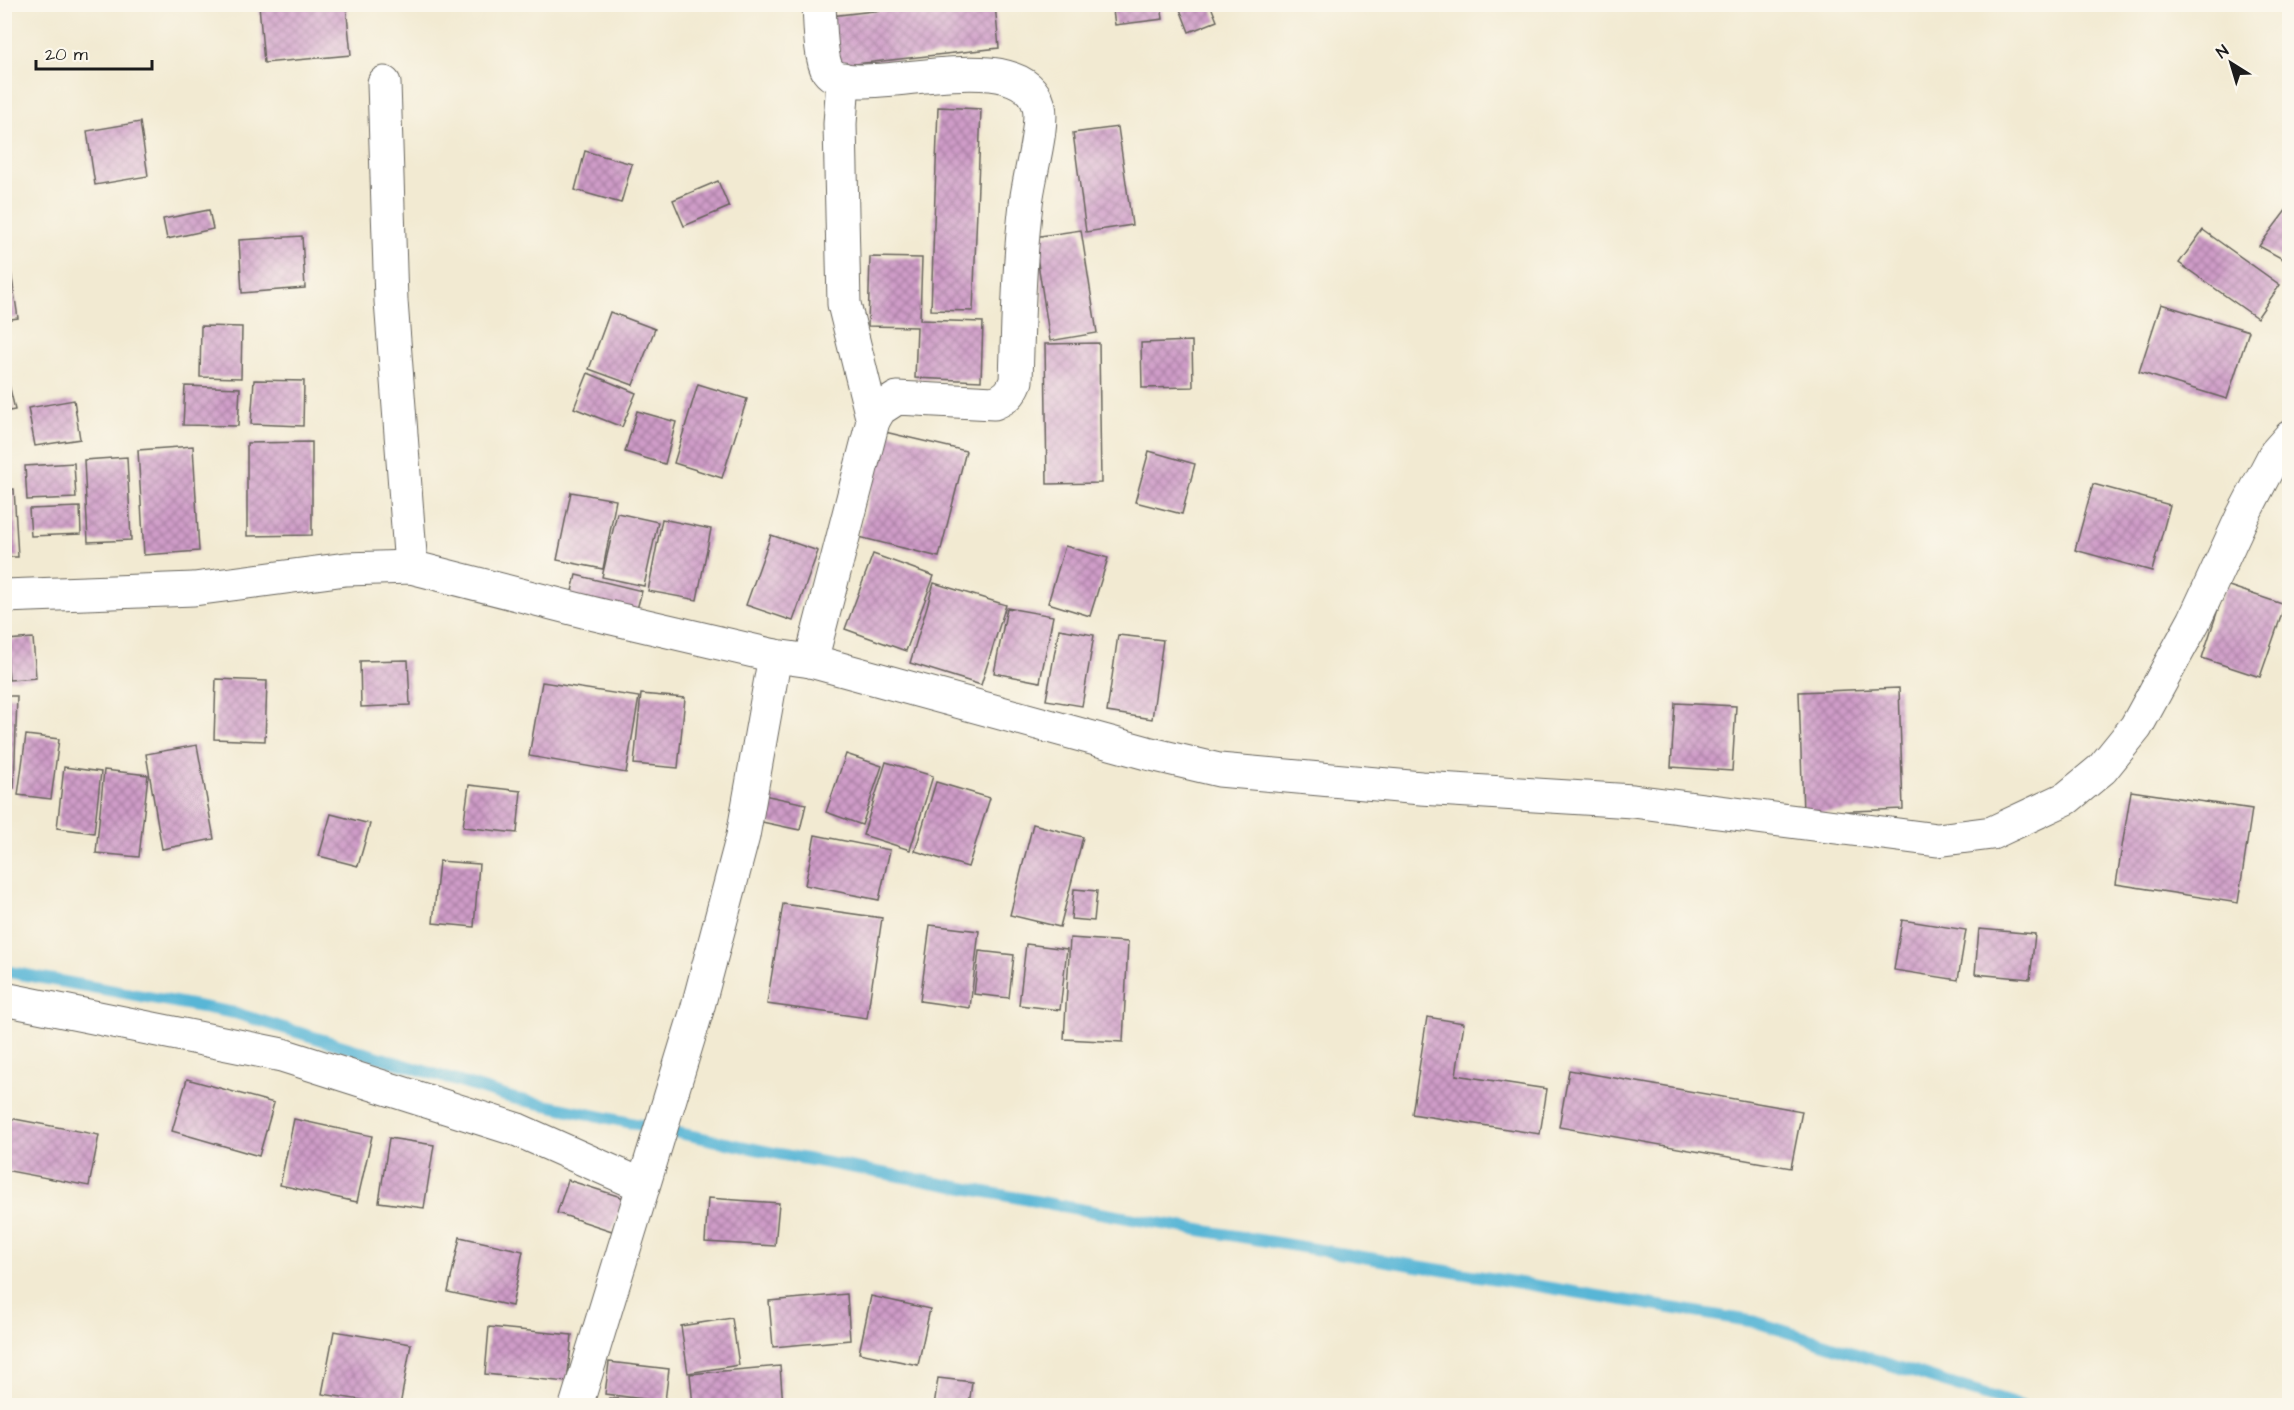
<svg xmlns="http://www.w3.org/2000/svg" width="2294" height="1410" viewBox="0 0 2294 1410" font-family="'Architects Daughter',sans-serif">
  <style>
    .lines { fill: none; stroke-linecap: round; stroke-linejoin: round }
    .stream { stroke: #58b6d6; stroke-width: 12 }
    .building { fill: url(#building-cross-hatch) }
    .street-casing { stroke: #67645c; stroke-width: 35 }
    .street { stroke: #fff; stroke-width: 33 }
  </style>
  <defs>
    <pattern id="building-cross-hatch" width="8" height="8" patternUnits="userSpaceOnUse" patternTransform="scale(1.5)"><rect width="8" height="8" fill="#cf9cc8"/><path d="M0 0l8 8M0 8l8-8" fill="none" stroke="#a77ea2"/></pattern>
  </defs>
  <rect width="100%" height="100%" fill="#fbf7ec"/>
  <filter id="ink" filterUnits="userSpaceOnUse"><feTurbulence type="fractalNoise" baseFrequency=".0167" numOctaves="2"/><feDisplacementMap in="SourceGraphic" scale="12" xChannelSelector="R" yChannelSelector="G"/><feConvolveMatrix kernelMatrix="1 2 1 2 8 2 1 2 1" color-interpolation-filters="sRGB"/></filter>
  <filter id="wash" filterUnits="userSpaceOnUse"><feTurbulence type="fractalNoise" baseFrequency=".008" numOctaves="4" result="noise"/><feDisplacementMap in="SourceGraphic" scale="24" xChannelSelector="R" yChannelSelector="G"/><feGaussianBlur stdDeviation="1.35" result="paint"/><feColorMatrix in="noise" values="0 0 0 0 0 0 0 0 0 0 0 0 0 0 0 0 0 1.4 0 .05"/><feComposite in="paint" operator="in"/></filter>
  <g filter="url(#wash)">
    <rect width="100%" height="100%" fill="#f2ead2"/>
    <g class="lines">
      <!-- stream -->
      <path class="stream" d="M 4,971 L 235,1013 L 512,1098 L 779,1154 L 1133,1219 L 1756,1322 L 2020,1406"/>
    </g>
    <g id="blocks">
      <!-- building -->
      <g class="building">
        <path d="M 934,4 L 995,4 L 999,48 L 828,67 L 822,17 Z"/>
        <path d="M 1112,4 L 1161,4 L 1163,19 L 1115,25 Z"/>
        <path d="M 1178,4 L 1210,4 L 1217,21 L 1189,32 Z"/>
        <path d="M 259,5 L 346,5 L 351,55 L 264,63 Z"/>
        <path d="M 938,107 L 981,109 L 973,311 L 931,310 Z"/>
        <path d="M 140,122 L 148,176 L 95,185 L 87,131 Z"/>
        <path d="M 1118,127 L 1132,225 L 1086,232 L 1073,133 Z"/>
        <path d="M 585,151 L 632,164 L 621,203 L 575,190 Z"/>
        <path d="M 718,181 L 729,207 L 684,226 L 673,200 Z"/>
        <path d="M 2287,209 L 2290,211 L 2290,263 L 2259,246 Z"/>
        <path d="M 209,210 L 213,229 L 167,239 L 163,219 Z"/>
        <path d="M 1081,230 L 1097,333 L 1050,341 L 1034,237 Z"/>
        <path d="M 2203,230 L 2280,285 L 2257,318 L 2179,263 Z"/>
        <path d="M 302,236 L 305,288 L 242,293 L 239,240 Z"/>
        <path d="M 870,257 L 922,258 L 920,320 L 983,322 L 981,381 L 915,378 L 917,327 L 868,326 Z"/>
        <path d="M 10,265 L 18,318 L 4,320 L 4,266 Z"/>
        <path d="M 2161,304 L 2249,331 L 2227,399 L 2139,372 Z"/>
        <path d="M 610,312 L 655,329 L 633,385 L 589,369 Z"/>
        <path d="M 201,326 L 242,327 L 241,378 L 200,377 Z"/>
        <path d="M 1192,341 L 1193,387 L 1142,388 L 1141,343 Z"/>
        <path d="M 1099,343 L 1101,483 L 1047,484 L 1045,344 Z"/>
        <path d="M 4,363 L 15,410 L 4,412 Z"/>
        <path d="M 588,373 L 636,393 L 622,427 L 574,408 Z"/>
        <path d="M 254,380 L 304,381 L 303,426 L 251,424 Z"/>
        <path d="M 698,384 L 747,399 L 722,478 L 674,463 Z"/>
        <path d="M 185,386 L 240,388 L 238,426 L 183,425 Z"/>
        <path d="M 74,400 L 80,439 L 35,446 L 28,408 Z"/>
        <path d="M 637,411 L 676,422 L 665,464 L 625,452 Z"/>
        <path d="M 885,432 L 966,451 L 939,557 L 859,537 Z"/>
        <path d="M 312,442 L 312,535 L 247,536 L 247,443 Z"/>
        <path d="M 193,446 L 199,551 L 144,555 L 138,450 Z"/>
        <path d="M 1149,451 L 1195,464 L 1182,514 L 1135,502 Z"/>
        <path d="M 127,457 L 131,540 L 88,542 L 84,460 Z"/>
        <path d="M 74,463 L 76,498 L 27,500 L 25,466 Z"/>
        <path d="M 2093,484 L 2170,505 L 2152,571 L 2075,550 Z"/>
        <path d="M 14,489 L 18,557 L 4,557 L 4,490 Z"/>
        <path d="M 571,492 L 616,500 L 603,569 L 557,560 Z"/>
        <path d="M 80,507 L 81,534 L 31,536 L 29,509 Z"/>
        <path d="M 617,513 L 658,522 L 644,586 L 602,577 Z"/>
        <path d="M 662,519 L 711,529 L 697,600 L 648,591 Z"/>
        <path d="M 771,535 L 818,551 L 793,621 L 746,605 Z"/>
        <path d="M 1065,546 L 1108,558 L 1090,616 L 1048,603 Z"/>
        <path d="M 873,554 L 934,576 L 906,651 L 845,629 Z"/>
        <path d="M 576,575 L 642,591 L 634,620 L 569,603 Z"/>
        <path d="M 934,583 L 1006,605 L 981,685 L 910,663 Z"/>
        <path d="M 2226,585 L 2285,605 L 2260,677 L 2202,658 Z"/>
        <path d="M 1007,608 L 1053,616 L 1040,682 L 994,673 Z"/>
        <path d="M 1059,629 L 1094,635 L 1082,706 L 1046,700 Z"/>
        <path d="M 1118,635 L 1163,640 L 1152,719 L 1107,712 Z"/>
        <path d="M 33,638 L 36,678 L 9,680 L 6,640 Z"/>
        <path d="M 408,660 L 410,705 L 361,707 L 360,661 Z"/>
        <path d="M 216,679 L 267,681 L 265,741 L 214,739 Z"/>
        <path d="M 542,682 L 639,697 L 626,773 L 529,756 Z"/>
        <path d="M 1899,688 L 1903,809 L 1803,813 L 1799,692 Z"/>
        <path d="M 641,694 L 685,698 L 678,768 L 634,764 Z"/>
        <path d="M 4,696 L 17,696 L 14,788 L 4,788 Z"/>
        <path d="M 1675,703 L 1736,706 L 1732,771 L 1671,767 Z"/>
        <path d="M 26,735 L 59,739 L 51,799 L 18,795 Z"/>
        <path d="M 197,745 L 214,839 L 162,849 L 146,754 Z"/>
        <path d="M 846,754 L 882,766 L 862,825 L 826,812 Z"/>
        <path d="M 886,762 L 933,776 L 910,850 L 863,835 Z"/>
        <path d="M 64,767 L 101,772 L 94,833 L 57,828 Z"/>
        <path d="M 104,770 L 148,775 L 139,857 L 96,853 Z"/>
        <path d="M 936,782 L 990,798 L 968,867 L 915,851 Z"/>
        <path d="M 469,785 L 521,791 L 517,833 L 463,827 Z"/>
        <path d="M 2131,791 L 2252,809 L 2238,903 L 2116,884 Z"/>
        <path d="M 759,794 L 806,804 L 800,830 L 753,820 Z"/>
        <path d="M 331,814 L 370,824 L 358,866 L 319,856 Z"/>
        <path d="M 1033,824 L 1083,837 L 1060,927 L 1010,915 Z"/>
        <path d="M 815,835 L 890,850 L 879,900 L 805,885 Z"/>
        <path d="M 439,861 L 479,864 L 474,927 L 433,923 Z"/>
        <path d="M 1074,889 L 1097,891 L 1094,921 L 1071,919 Z"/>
        <path d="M 783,904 L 882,918 L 867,1018 L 767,1004 Z"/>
        <path d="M 1902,920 L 1966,930 L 1958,980 L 1894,970 Z"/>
        <path d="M 930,925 L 979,931 L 970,1008 L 920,1001 Z"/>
        <path d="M 1979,929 L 2035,934 L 2030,979 L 1975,974 Z"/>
        <path d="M 1070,938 L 1128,942 L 1123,1042 L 1064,1039 Z"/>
        <path d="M 1026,944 L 1067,949 L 1060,1010 L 1019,1005 Z"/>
        <path d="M 979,951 L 1014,955 L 1009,998 L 974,994 Z"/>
        <path d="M 1427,1017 L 1464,1023 L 1456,1075 L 1547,1089 L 1540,1134 L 1412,1114 Z"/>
        <path d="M 1569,1070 L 1802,1111 L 1791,1168 L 1559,1127 Z"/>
        <path d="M 187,1079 L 274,1103 L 259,1156 L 172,1131 Z"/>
        <path d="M 4,1117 L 99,1135 L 89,1186 L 4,1170 Z"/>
        <path d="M 294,1119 L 372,1136 L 357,1202 L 280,1185 Z"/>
        <path d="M 389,1138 L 434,1145 L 424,1208 L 379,1202 Z"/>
        <path d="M 568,1180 L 624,1198 L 612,1231 L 557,1213 Z"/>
        <path d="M 708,1198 L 779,1203 L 775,1246 L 705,1242 Z"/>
        <path d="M 460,1237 L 523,1251 L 512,1306 L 448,1292 Z"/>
        <path d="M 847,1294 L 850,1340 L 773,1347 L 769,1301 Z"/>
        <path d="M 871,1296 L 930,1309 L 918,1365 L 859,1353 Z"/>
        <path d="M 732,1318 L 739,1365 L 688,1373 L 681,1326 Z"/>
        <path d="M 489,1327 L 572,1335 L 567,1382 L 485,1374 Z"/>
        <path d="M 334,1331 L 411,1344 L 400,1406 L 322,1394 Z"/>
        <path d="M 609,1362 L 669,1369 L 665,1401 L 677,1402 L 677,1406 L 608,1406 L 609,1398 L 659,1401 L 605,1394 Z"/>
        <path d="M 780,1366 L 783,1406 L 693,1406 L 690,1374 Z"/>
        <path d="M 938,1378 L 972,1382 L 969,1406 L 934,1406 Z"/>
      </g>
    </g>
  </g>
  <g filter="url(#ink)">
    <use href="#blocks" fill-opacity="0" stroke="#67645c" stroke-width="1.5"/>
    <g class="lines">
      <defs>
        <g id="street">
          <path d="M 843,79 L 840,124 L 844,304 L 873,421"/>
          <path d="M 384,83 L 391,301 L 411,567"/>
          <path d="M 4,596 L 194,589 L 346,569 L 411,567 L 595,614 L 775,656 L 811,661 L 1147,753 L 1219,770 L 1421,788 L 1633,801 L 1937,840 L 1992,833 L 2067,798 L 2102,769 L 2136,727 L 2194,621 L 2242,517 L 2275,454 L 2290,437"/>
          <path d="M 811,661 L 873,421 L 880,409 L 897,398 L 994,403 C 1006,398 1011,394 1016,381 C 1018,322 1019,263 1026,204 C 1028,180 1044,127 1039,106 C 1019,36 852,105 828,71 C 820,59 820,20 819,4"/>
          <path d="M 4,999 L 282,1055 L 518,1130 L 642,1185"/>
          <path d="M 576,1406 L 697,1010 L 743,836 L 775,656"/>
        </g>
      </defs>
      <!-- street casing -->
      <use href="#street" class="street-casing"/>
      <!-- street -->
      <use href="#street" class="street"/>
    </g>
  </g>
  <!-- margin -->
  <rect width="2294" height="1410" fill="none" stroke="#fbf7ec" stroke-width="24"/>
  <!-- north arrow -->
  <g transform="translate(2231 63) rotate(323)" stroke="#fbf7ec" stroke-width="4.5" paint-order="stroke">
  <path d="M0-4.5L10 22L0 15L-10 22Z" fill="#1c1c1c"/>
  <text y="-9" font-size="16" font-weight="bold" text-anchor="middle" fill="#1c1c1c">N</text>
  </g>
  <!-- scale -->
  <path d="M36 60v9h116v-9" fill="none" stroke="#1c1c1c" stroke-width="3"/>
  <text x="45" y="60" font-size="18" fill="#1c1c1c" stroke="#fbf7ec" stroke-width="4.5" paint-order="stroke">20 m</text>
</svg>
